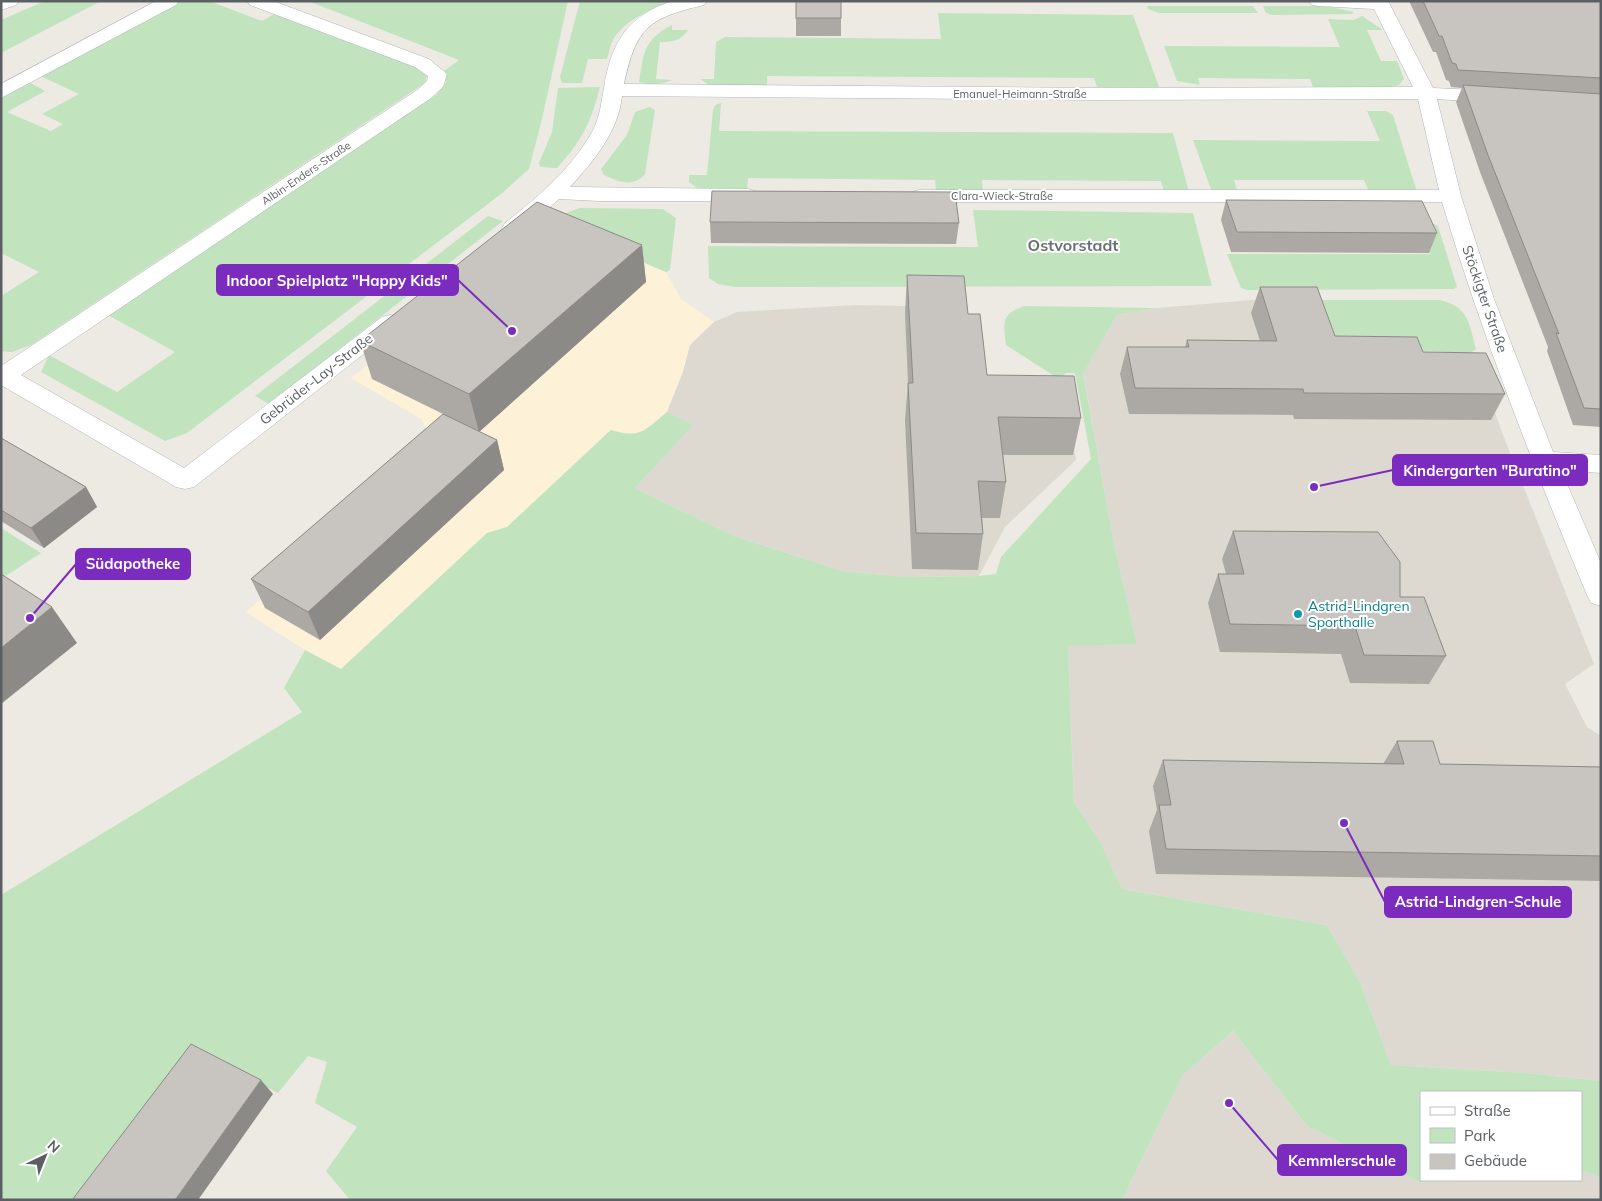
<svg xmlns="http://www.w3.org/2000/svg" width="1602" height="1201" viewBox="0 0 1602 1201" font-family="Mulish,sans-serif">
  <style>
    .commercial { fill: #fdf2d8 }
    .education { fill: #ddd9d1 }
    .green { fill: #c1e4bf }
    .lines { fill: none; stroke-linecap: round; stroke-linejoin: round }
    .minor-casing { stroke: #b0b4b8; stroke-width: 1 }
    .minor { fill: #fff; fill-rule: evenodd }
    .wall { fill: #aca9a5 }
    .shaded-wall { fill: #8c8a86 }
    .building { fill: #c8c5c0; stroke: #8c8a86 }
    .culture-dot { fill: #0f9aa8; stroke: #fff; stroke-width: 2 }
    .labels { text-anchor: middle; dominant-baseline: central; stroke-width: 4; stroke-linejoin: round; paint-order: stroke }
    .far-street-label { font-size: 11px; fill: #5b5f63; stroke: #fff }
    .street-label { font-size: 14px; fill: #5b5f63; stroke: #fff }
    .culture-label { font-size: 14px; fill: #0d838f; stroke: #fff; text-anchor: start }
    .far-district-label { font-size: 16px; font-weight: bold; fill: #6c7175; stroke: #fff }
    .leader { fill: none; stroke: #7b2cbf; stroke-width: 2 }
    .callout-dot { fill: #7b2cbf; stroke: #fff; stroke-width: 2 }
    .callout { fill: #7b2cbf; stroke: #7b2cbf; stroke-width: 2 }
    .callout-label { font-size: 15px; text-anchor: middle; font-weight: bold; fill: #fff }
  </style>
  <rect width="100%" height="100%" fill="#edeae3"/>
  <!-- commercial -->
  <path class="commercial" d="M 551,224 L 666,272 L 681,299 L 714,322 L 690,345 L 683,372 L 667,412 L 641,433 L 623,434 L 610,430 L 507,527 L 487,533 L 341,669 L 305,650 L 246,612 L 437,446 L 421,419 L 351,378 Z"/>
  <!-- education -->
  <g class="education">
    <path d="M 1252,300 L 1298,305 L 1322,331 L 1407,361 L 1479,365 L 1501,430 L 1594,664 L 1565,684 L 1587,727 L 1601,736 L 1601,1081 L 1527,1073 L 1391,1065 L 1360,982 L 1327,925 L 1122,889 L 1101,843 L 1074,802 L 1068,645 L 1137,644 L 1114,543 L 1083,372 L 1117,315 L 1157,308 Z"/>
    <path d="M 856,305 L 960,307 L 969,315 L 981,408 L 1068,410 L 1076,460 L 1005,527 L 979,576 L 906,577 L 842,571 L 734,536 L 635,488 L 692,425 L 667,412 L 683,372 L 690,345 L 714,322 L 737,312 Z"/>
    <path d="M 1233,1031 L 1307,1126 L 1421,1183 L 1429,1180 L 1581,1180 L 1581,1170 L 1601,1178 L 1601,1200 L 1122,1200 L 1183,1075 Z"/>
  </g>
  <!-- green -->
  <g class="green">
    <path d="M 45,1 L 101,1 L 1,53 L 1,20 Z"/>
    <path d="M 182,1 L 209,1 L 262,21 L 276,13 L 417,66 L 427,74 L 425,83 L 31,345 L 12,352 L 1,351 L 1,296 L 39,272 L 1,253 L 1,96 L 27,81 L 45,91 L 7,112 L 51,131 L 63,124 L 42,114 L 79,94 L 38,75 Z"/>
    <path d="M 308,1 L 568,1 L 542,119 L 529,169 L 501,194 L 187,433 L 165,441 L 41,372 L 49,355 L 117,392 L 175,352 L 106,314 L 437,94 L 446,82 L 444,71 L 459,60 Z"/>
    <path d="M 580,1 L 674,1 C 652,9 625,19 613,40 C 610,45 609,53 607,59 L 588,59 L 582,83 L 562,83 L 560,77 Z"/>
    <path d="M 1147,6 L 1253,6 L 1258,13 L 1159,13 L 1148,9 Z"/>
    <path d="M 1264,6 L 1326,6 L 1354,12 L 1352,14 L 1272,15 L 1266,13 L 1263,7 Z"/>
    <path d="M 938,13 L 1133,15 L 1159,87 L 1097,87 L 1094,78 L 767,76 L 767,86 L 709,85 L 700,79 L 714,79 L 716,42 L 725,37 L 941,39 Z"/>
    <path d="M 1362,16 L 1383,30 L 1367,30 L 1381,61 L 1397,61 L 1404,79 L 1399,85 L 1387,88 L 1313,87 L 1310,79 L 1198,78 L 1200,85 L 1177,81 L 1164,46 L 1340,47 L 1328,19 L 1354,20 Z"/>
    <path d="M 672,25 L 672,30 L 688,30 C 680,41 673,42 660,42 L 656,79 L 673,80 C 660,84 652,86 639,82 C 644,53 643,40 672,25 Z"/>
    <path d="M 600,87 C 592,121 581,142 557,168 L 540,167 L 539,163 L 552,132 L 558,88 Z"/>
    <path d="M 721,103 L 719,131 L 1173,133 L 1189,192 L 1164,192 L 1161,181 L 982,180 L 983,192 L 936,191 L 935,180 L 748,178 L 747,189 L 697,188 L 689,182 L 689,175 L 707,175 L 713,110 L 715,105 Z"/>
    <path d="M 650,107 L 655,110 L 645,174 C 633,188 619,182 604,175 L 601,169 L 627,135 L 635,112 Z"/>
    <path d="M 1367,111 L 1386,111 L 1393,115 L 1416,189 L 1413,193 L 1370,194 L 1364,180 L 1234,180 L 1238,193 L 1212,192 L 1193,140 L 1380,141 Z"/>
    <path d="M 580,208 L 663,209 L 676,218 L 670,270 L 666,272 L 551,224 L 560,215 Z"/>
    <path d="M 973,210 L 1193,213 L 1212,286 L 736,287 L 718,284 L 709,278 L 708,246 L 978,247 Z"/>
    <path d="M 488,216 L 503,221 L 269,404 L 255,396 Z"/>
    <path d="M 1415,219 L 1425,220 L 1438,226 L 1457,287 L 1454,289 L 1247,290 L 1241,288 L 1227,254 L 1430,254 Z"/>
    <path d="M 1252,300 L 1440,300 C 1469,307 1469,323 1476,349 L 1470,353 L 1374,349 L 1322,331 L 1298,305 Z"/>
    <path d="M 1024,306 L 1157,308 L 1117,315 L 1083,373 L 1114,543 L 1137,644 L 1068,646 L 1074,802 L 1101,843 L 1122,889 L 1327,925 L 1360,982 L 1391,1065 L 1527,1073 L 1601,1081 L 1601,1178 L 1581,1170 L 1581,1092 L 1421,1092 L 1421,1180 L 1429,1180 L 1421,1183 L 1307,1126 L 1233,1031 L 1183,1075 L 1122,1200 L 350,1200 L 326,1171 L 357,1127 L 315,1103 L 327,1062 L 308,1056 L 278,1093 L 203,1054 L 94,1200 L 1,1200 L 1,895 L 302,712 L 284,688 L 305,650 L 341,669 L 487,533 L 507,527 L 611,430 C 641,439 645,430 667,412 L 693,425 L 635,488 L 734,536 L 842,571 L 906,577 L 979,576 L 996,574 L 1001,557 L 1091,459 L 1075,373 L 1066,373 L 1059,379 L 1006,345 C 1003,323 1001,314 1024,306 Z"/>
    <path d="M 1,528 L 41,553 L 1,579 Z"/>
  </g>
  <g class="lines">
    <defs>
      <g id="minor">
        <path d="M 1,1 L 19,1 L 16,5 L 1,10 Z"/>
        <path d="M 156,1 L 179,1 L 176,5 L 1,98 L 1,84 Z"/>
        <path d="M 247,1 L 273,1 L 429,59 L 447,74 L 443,87 L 431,98 L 21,375 L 184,468 L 382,317 L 390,315 L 398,317 L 401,322 L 398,327 L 194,487 L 185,489 L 176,487 L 1,385 L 1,366 L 417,90 L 427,81 L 428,76 L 415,67 L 250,5 Z"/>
        <path d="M 673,1 L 707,1 L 704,5 C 649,18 636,27 624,84 L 1099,88 L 1413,87 L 1374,9 L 1318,6 L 1312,5 L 1309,1 L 1388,1 L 1433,88 L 1497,91 L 1504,93 L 1507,97 L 1504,101 L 1497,103 L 1437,99 L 1461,196 L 1494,299 L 1553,452 L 1601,455 L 1601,473 L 1561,470 L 1601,563 L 1601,606 L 1591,603 L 1587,595 C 1533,465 1483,338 1442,202 L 919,202 L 912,200 L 909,196 L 912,192 L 919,190 L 1439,190 L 1418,99 L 1099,100 L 622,96 C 618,132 594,161 570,187 L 748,189 L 755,191 L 758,195 L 755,199 L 748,201 L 599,201 L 559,199 L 521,233 L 513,235 L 505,233 L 502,228 L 505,223 C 537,198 572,168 592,132 C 600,118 601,103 604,88 C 611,42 628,15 673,1 Z"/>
      </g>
    </defs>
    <!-- minor casing -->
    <use href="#minor" class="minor-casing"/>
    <!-- minor -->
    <use href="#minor" class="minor"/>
  </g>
  <!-- wall -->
  <g class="wall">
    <path d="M 796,1 L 841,18 L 841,36 L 796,36 Z"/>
    <path d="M 1409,1 L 1601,1 L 1601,427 L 1573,425 L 1547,351 L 1548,347 L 1480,172 L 1456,102 L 1462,88 L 1451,87 L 1449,81 L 1446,80 L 1436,52 L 1433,52 Z"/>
    <path d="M 1226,200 L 1437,233 L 1429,253 L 1231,252 L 1221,220 Z"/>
    <path d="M 710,222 L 959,223 L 956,244 L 711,243 Z"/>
    <path d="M 642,245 L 646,282 L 479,432 L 497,440 L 504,470 L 320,640 L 265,608 L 251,579 L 443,414 L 372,379 L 360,341 Z"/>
    <path d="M 907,275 L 968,314 L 987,375 L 1081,418 L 1073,455 L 1003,455 L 1006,482 L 1000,518 L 982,518 L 983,534 L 978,570 L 912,569 L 905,420 L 908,383 L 905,313 Z"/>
    <path d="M 1260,287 L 1335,336 L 1423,352 L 1505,394 L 1491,420 L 1294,419 L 1293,415 L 1129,414 L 1120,374 L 1127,347 L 1185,347 L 1187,340 L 1260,341 L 1251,313 Z"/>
    <path d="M 1,438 L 86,487 L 97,507 L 44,548 L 1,521 Z"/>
    <path d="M 1233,531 L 1400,597 L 1446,656 L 1429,684 L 1350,683 L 1341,654 L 1220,652 L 1208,603 L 1218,574 L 1226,574 L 1222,559 Z"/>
    <path d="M 1397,741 L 1440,764 L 1601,767 L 1601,881 L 1156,874 L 1149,831 L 1157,810 L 1153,786 L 1163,760 L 1383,764 Z"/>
  </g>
  <!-- shaded-wall -->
  <g class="shaded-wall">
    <path d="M 642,245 L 646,282 L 479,432 L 469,394 Z"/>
    <path d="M 497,440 L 504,470 L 320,640 L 308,612 Z"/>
    <path d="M 86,487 L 97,507 L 44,548 L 31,528 Z"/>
    <path d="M 52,607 L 77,643 L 1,704 L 1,648 Z"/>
    <path d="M 261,1080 L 273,1094 L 198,1200 L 175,1200 Z"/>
  </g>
  <!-- building -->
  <g class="building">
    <rect x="796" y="1" width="45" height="17"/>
    <path d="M 1423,1 L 1601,1 L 1601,78 L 1458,70 L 1456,64 L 1452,63 L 1442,36 L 1439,36 Z"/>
    <path d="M 1463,85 L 1601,94 L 1601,409 L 1584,408 L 1556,333 L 1559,334 L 1488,155 Z"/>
    <path d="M 712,191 L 955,192 L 959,223 L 710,222 Z"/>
    <path d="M 1226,200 L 1422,201 L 1437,233 L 1237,232 Z"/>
    <path d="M 537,202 L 642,245 L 469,394 L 360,341 Z"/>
    <path d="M 907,275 L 964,276 L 968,314 L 980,314 L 987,375 L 1074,376 L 1081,418 L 998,417 L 1006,482 L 978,481 L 983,534 L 916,533 L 908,383 L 913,383 Z"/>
    <path d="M 1260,287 L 1317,287 L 1335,336 L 1417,337 L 1423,352 L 1486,353 L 1505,394 L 1304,393 L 1303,389 L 1135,388 L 1127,347 L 1189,347 L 1187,340 L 1277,341 Z"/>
    <path d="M 443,414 L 497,440 L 308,612 L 251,579 Z"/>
    <path d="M 1,438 L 86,487 L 31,528 L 1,510 Z"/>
    <path d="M 1233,531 L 1378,532 L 1400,562 L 1400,597 L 1424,597 L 1446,656 L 1364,655 L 1355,626 L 1230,624 L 1218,574 L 1244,574 Z"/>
    <path d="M 1,574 L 52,607 L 1,648 Z"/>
    <path d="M 1397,741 L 1433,741 L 1440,764 L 1601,767 L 1601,856 L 1166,849 L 1159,805 L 1171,805 L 1163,760 L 1404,764 Z"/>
    <path d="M 191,1044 L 261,1080 L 175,1200 L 72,1200 Z"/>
  </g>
  <!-- markers -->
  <circle class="culture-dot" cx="1298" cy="614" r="5"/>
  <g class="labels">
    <!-- far-street labels -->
    <g class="far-street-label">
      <text x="1020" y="94">Emanuel-Heimann-Straße</text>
      <text transform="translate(306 173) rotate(-34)">Albin-Enders-Straße</text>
      <text x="1002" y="196">Clara-Wieck-Straße</text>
    </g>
    <!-- street labels -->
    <g class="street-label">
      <text transform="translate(1485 299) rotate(71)">Stöckigter Straße</text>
      <text transform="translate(316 379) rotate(-38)">Gebrüder-Lay-Straße</text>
    </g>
    <!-- culture labels -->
    <g class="culture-label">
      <text x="1308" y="606">Astrid-Lindgren<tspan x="1308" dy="16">Sporthalle</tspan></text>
    </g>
    <!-- far-district labels -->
    <g class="far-district-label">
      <text x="1073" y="245">Ostvorstadt</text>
    </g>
  </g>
  <!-- callouts -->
  <path class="leader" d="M512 331L458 280M1314 487L1393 470M30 618L76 564M1344 823L1385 902M1229 1103L1278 1160"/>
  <g class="callout-dot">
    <circle cx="512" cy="331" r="5"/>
    <circle cx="1314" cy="487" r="5"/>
    <circle cx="30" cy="618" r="5"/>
    <circle cx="1344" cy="823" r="5"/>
    <circle cx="1229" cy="1103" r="5"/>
  </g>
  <g class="callout">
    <rect x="217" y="265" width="241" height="30" rx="5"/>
    <rect x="1393" y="455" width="194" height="30" rx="5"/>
    <rect x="76" y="549" width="114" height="30" rx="5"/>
    <rect x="1385" y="887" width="186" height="30" rx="5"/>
    <rect x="1278" y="1145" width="128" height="30" rx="5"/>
  </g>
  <g class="callout-label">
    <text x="337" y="286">Indoor Spielplatz "Happy Kids"</text>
    <text x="1490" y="476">Kindergarten "Buratino"</text>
    <text x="133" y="569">Südapotheke</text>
    <text x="1478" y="907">Astrid-Lindgren-Schule</text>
    <text x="1342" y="1166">Kemmlerschule</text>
  </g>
  <!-- border -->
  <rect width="1602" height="1201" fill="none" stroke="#5b5f63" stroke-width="5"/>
  <!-- legend -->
  <rect x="1420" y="1091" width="162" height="90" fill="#ffffff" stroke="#bdbfc1"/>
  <rect x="1430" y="1107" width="25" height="8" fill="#ffffff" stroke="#bdbfc1"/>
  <text x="1464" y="1116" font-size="15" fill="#5b5f63">Straße</text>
  <rect x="1430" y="1128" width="25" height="15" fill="#c1e4bf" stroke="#bdbfc1"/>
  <text x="1464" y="1141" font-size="15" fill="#5b5f63">Park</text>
  <rect x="1430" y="1154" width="25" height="15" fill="#c8c5c0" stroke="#bdbfc1"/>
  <text x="1464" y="1166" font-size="15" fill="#5b5f63">Gebäude</text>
  <!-- north arrow -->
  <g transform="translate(45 1156) rotate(43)" stroke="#ffffff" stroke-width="4" paint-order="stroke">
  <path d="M0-4L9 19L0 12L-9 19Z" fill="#5b5f63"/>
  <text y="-8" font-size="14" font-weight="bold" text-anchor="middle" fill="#5b5f63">N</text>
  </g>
</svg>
